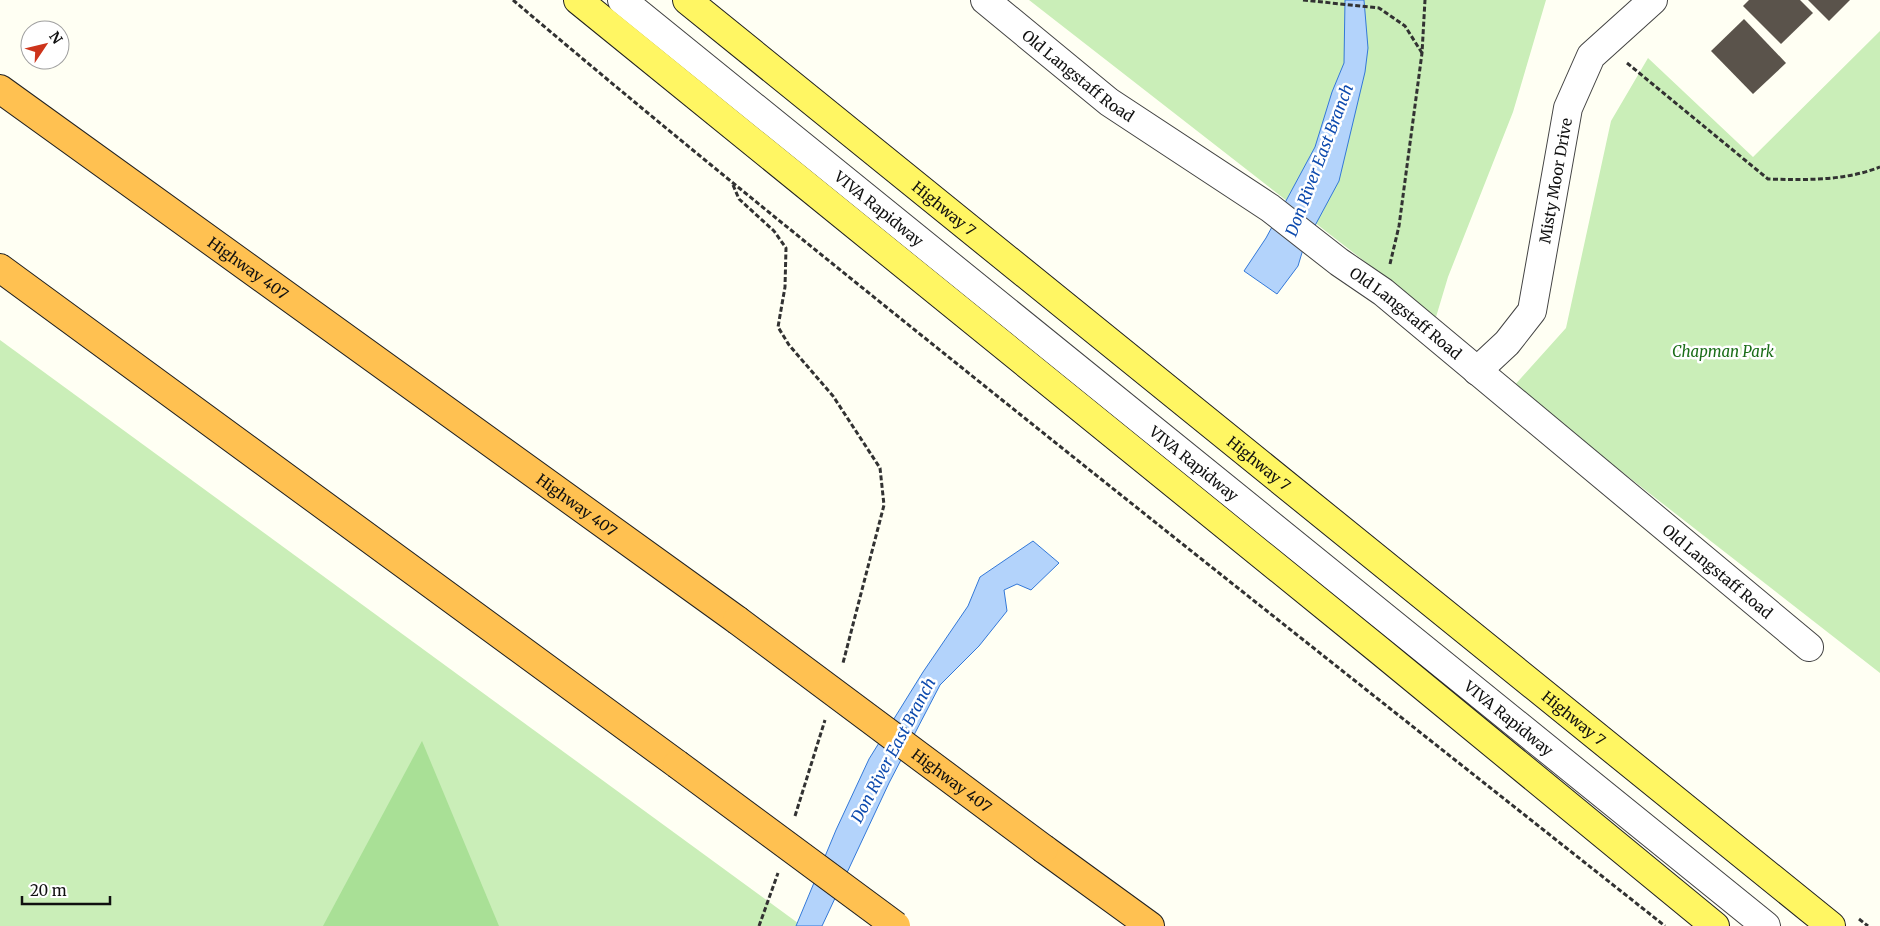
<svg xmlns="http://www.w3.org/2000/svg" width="1880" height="926" viewBox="0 0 1880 926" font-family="Merriweather,serif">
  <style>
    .green { fill: #caeeb8 }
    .forest { fill: #a9e096 }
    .water { fill: #b3d3fb; stroke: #3378d8 }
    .building { fill: #5a534b }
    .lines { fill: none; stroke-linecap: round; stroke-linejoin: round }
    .minor-casing { stroke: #434343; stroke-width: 30 }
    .major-casing { stroke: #212121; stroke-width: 30 }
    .highway-casing { stroke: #212121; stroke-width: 30 }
    .path { stroke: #323232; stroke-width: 3; stroke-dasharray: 5 2.5; stroke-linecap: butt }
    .minor { stroke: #fff; stroke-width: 28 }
    .major { stroke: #fff663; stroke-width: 28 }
    .highway { stroke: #ffc151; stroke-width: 28 }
    .highway-bridge-casing { stroke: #212121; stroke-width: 30; stroke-linecap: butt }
    .highway-bridge { stroke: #ffc151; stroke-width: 28 }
    .labels { text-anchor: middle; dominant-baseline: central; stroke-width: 5; stroke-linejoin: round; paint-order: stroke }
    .street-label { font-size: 15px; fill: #101010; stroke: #fff }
    .park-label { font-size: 15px; font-style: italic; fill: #1b6e19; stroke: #fff }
    .water-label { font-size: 16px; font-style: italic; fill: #0d4aae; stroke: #fff }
  </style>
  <rect width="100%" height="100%" fill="#fffff3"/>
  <!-- green -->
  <g class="green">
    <path d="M 1029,0 L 1546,0 L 1513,112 L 1448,277 L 1436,317 Z"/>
    <path d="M 1880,31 L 1880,673 L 1513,387 L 1566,328 L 1611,121 L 1648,58 L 1753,157 Z"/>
    <path d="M 0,340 L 802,926 L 0,926 Z"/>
  </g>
  <!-- forest -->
  <path class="forest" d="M 422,741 L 499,926 L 323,926 Z"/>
  <!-- water -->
  <g class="water">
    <path d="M 1345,0 L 1364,0 L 1368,48 L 1365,72 L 1339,181 L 1304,246 L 1298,266 L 1277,294 L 1244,271 L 1266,238 L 1315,147 L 1332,92 L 1344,63 Z"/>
    <path d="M 1033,541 L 1059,563 L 1031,590 L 1017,584 L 1004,590 L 1007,611 L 979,646 L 940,685 L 889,783 L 822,926 L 796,926 L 836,830 L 869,759 L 923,672 L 968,606 L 980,577 Z"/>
  </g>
  <!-- building -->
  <g class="building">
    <path d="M 1749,0 L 1800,0 L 1813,13 L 1781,44 L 1743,6 Z"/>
    <path d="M 1808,0 L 1850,0 L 1829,21 Z"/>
    <path d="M 1744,19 L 1786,63 L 1753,94 L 1711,51 Z"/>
  </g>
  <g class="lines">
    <defs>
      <g id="minor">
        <path id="s1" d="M 622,0 L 1766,926"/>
        <path id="s2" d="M 985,0 L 1109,102 L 1270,208 L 1339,262 L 1383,292 L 1809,647"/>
        <path id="s3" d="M 1477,371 L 1507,343 L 1532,311 L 1568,108 L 1591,56 L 1653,0"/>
      </g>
      <g id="major">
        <path d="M 578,0 L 1379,650 L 1715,926"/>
        <path id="s4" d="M 687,0 L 1831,926"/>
      </g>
      <g id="highway">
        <path id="s5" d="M 0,89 L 737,620"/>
        <path d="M 0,268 L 677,764"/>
        <path d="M 1044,849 L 1150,926"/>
      </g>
    </defs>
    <!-- minor casing -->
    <use href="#minor" class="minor-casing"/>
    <!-- major casing -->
    <use href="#major" class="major-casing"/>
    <!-- highway casing -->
    <use href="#highway" class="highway-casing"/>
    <!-- path -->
    <g class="path">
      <path d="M 513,0 C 660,125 810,246 961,367 C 1195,555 1430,740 1665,926"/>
      <path d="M 1303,0 L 1379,8 L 1405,26 L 1422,53"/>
      <path d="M 1627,63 L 1768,179 C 1807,180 1844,181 1880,167"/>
      <path d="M 733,185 L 739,199 L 774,231 L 786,248 L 785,287 L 778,327 L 789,345 L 833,396 L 880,468 L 884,505 L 843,663"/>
      <path d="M 1390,264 L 1399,226 L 1422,53 L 1425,0"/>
      <path d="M 795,816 L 825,720"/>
      <path d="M 1859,919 L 1868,926"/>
      <path d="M 759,926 L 778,873"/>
    </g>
    <!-- minor -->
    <use href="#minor" class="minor"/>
    <!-- major -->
    <use href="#major" class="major"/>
    <!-- highway -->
    <use href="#highway" class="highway"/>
    <defs>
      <g id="highway-bridge">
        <path id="s6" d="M 737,620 L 1044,849"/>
        <path d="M 677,764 L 896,926"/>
      </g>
    </defs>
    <!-- highway-bridge casing -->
    <use href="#highway-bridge" class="highway-bridge-casing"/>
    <!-- highway-bridge -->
    <use href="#highway-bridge" class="highway-bridge"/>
  </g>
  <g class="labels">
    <!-- street labels -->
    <g class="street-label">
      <text stroke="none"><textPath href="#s2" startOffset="120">Old Langstaff Road</textPath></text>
      <text stroke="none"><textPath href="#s3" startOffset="214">Misty Moor Drive</textPath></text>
      <text stroke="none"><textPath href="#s4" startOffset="331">Highway 7</textPath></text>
      <text stroke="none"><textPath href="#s1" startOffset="331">VIVA Rapidway</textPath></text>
      <text stroke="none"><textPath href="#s5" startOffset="306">Highway 407</textPath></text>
      <text stroke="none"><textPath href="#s2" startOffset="525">Old Langstaff Road</textPath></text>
      <text stroke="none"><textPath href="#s1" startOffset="736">VIVA Rapidway</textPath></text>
      <text stroke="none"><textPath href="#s4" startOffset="736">Highway 7</textPath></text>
      <text stroke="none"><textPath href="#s5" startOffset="711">Highway 407</textPath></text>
      <text stroke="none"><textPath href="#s2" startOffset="930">Old Langstaff Road</textPath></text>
      <text stroke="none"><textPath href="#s1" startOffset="1141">VIVA Rapidway</textPath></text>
      <text stroke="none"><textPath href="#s4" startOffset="1141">Highway 7</textPath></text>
      <text stroke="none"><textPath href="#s6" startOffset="268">Highway 407</textPath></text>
    </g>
    <!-- park labels -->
    <g class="park-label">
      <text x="1723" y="351">Chapman Park</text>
    </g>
    <!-- water labels -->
    <g class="water-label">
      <text transform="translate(1319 160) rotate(-69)">Don River East Branch</text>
      <text transform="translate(893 750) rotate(-62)">Don River East Branch</text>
    </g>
  </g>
  <!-- north arrow -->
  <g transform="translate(45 45) rotate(55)"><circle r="24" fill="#ffffff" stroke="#9f9f9f"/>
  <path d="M0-4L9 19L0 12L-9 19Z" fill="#cd341b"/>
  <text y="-8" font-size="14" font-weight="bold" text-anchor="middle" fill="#101010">N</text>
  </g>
  <!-- scale -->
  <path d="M22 896v8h88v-8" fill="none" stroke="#101010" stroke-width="2.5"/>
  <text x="30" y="896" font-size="15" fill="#101010" stroke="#ffffff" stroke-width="4" paint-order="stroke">20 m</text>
</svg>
